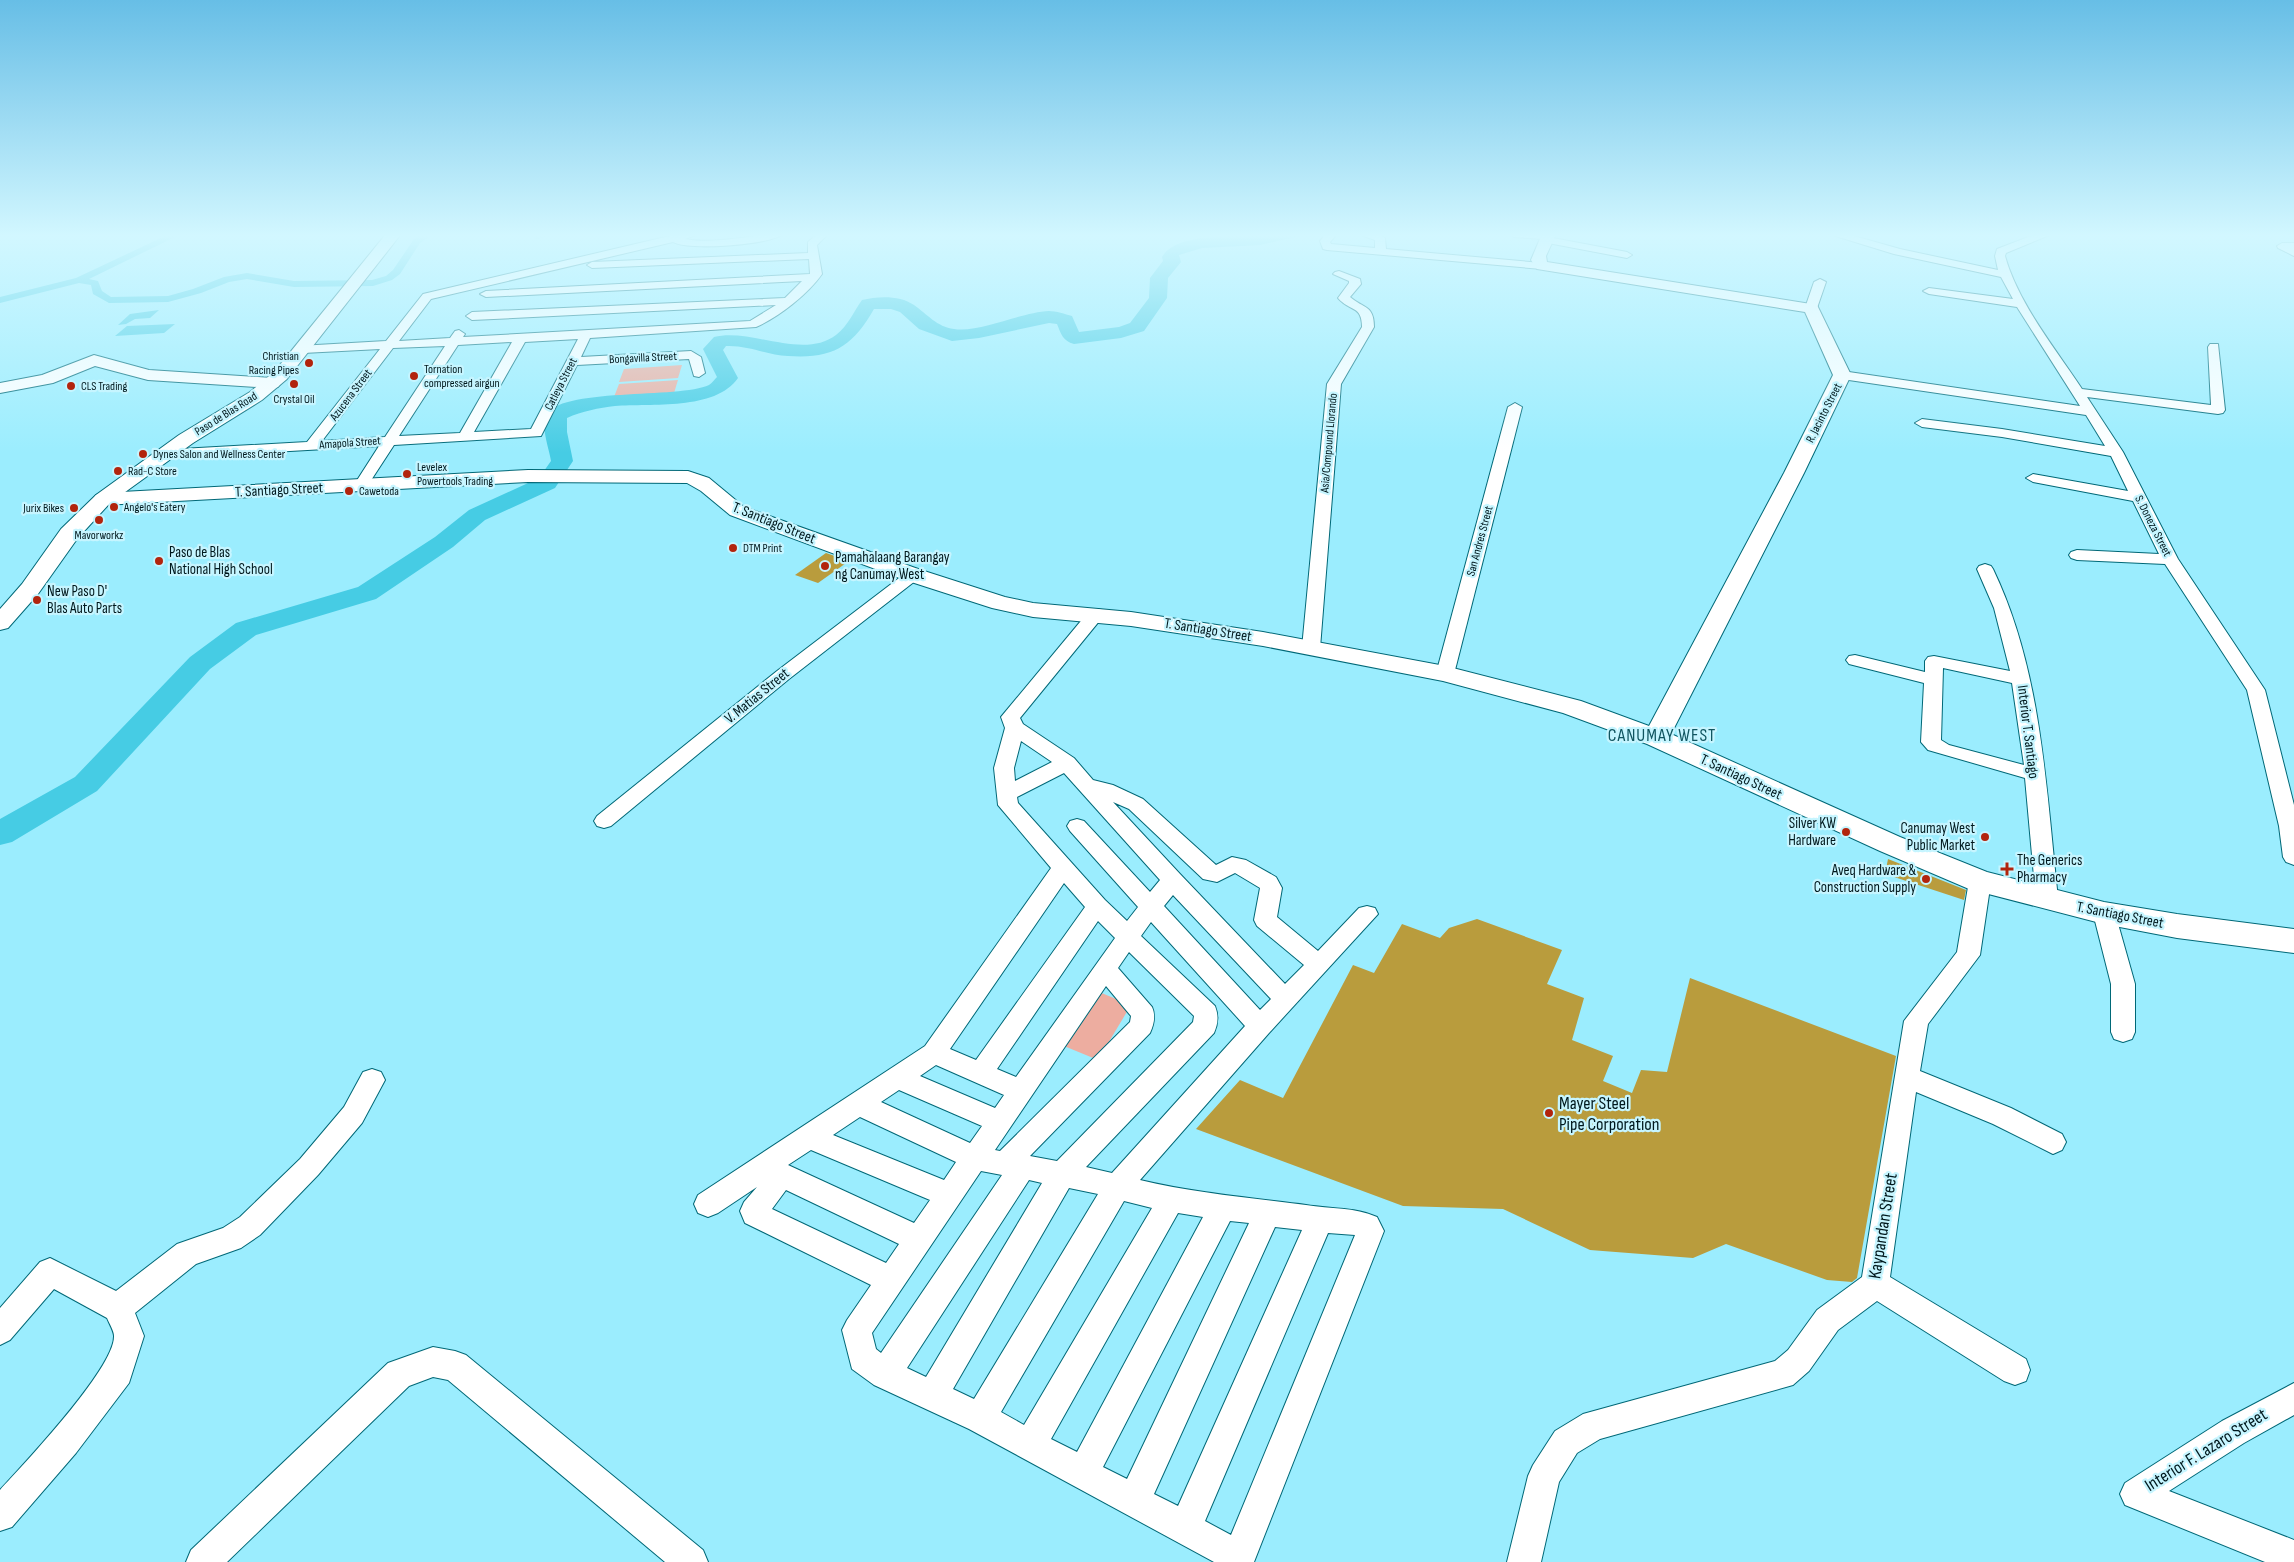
<svg xmlns="http://www.w3.org/2000/svg" width="2294" height="1562" viewBox="0 0 2294 1562" font-family="'Sofia Sans Condensed',sans-serif">
  <style>
    .green { fill: #edada0 }
    .water { fill: #46cce4 }
    .lines { fill: none; stroke-linecap: round; stroke-linejoin: round }
    .canal { fill: #46cce4; fill-rule: evenodd }
    .river { fill: #46cce4; fill-rule: evenodd }
    .building { fill: #b99c3d }
    .street-casing { stroke: #006877; stroke-width: 2 }
    .secondary-casing { stroke: #006877; stroke-width: 2 }
    .primary-casing { stroke: #006877; stroke-width: 2 }
    .street { fill: #fff; fill-rule: evenodd }
    .secondary { fill: #fff; fill-rule: evenodd }
    .primary { fill: #fff; fill-rule: evenodd }
    .poi-dot { fill: #b2240d; stroke: #c6f5ff; stroke-width: 2 }
    .labels { text-anchor: middle; dominant-baseline: central; stroke-width: 4.5; stroke-linejoin: round; paint-order: stroke }
    .far-poi-label { font-size: 12px; fill: #00181d; stroke: #c6f5ff; text-anchor: start }
    .far-street-label { font-size: 12px; fill: #00181d; stroke: #c6f5ff }
    .street-label { font-size: 15px; fill: #00181d; stroke: #c6f5ff }
    .poi-label { font-size: 15px; fill: #00181d; stroke: #c6f5ff; text-anchor: start }
    .quarter-label { font-size: 18px; letter-spacing: 1px; fill: #105560; stroke: #c6f5ff }
    .near-poi-label { font-size: 18px; fill: #00181d; stroke: #c6f5ff; text-anchor: start }
    .near-street-label { font-size: 18px; fill: #00181d; stroke: #c6f5ff }
  </style>
  <rect width="100%" height="100%" fill="#9bedfe"/>
  <!-- green -->
  <g class="green">
    <path d="M 682,365 L 678,378 L 619,382 L 624,369 Z"/>
    <path d="M 678,380 L 674,393 L 614,397 L 619,384 Z"/>
    <path d="M 1099,992 L 1131,1005 L 1098,1060 L 1064,1046 Z"/>
  </g>
  <!-- water -->
  <g class="water">
    <path d="M 159,310 L 150,318 L 135,319 L 126,324 L 118,325 L 130,314 Z"/>
    <path d="M 175,324 L 164,333 L 115,336 L 127,326 Z"/>
  </g>
  <g class="lines">
    <!-- canal -->
    <g class="canal">
      <path d="M 161,234 L 172,234 L 175,237 L 89,279 L 98,281 L 102,291 L 111,297 L 168,296 L 193,289 L 224,277 L 247,273 L 294,281 L 372,280 L 386,276 L 393,270 L 414,239 L 422,234 L 433,234 L 420,243 L 400,274 L 392,280 L 373,286 L 294,287 L 247,279 L 229,282 L 201,293 L 168,302 L 109,303 L 93,294 L 91,285 L 79,283 L 0,303 L 0,297 L 76,278 L 163,237 Z"/>
      <path d="M 529,234 L 555,234 L 537,239 Z"/>
    </g>
    <!-- river -->
    <path class="river" d="M 1264,234 L 1297,234 L 1295,237 L 1260,245 L 1202,248 L 1179,255 L 1181,262 L 1168,278 L 1167,298 L 1144,331 L 1121,338 L 1074,344 C 1063,341 1061,334 1057,324 L 1049,323 L 979,338 L 952,341 L 919,329 L 900,312 L 891,309 L 874,309 C 852,347 833,359 788,356 C 767,355 748,345 726,346 L 723,350 L 738,378 C 715,411 651,403 615,406 C 599,408 582,411 567,418 L 567,432 L 573,461 L 555,488 L 485,520 L 453,547 L 376,599 L 256,635 L 210,669 L 97,791 L 12,842 L 0,845 L 0,819 L 75,777 L 190,657 L 236,623 L 358,587 L 435,537 L 469,510 L 539,478 L 551,461 C 549,448 541,429 546,416 C 557,387 680,399 709,385 C 712,383 715,379 717,377 L 703,349 L 714,337 C 752,328 803,360 836,335 C 848,326 854,311 862,300 C 878,296 900,295 914,305 C 927,314 937,327 954,329 C 980,333 1022,312 1049,311 C 1056,311 1065,314 1072,316 L 1079,332 L 1119,327 L 1130,323 L 1149,298 L 1150,278 L 1163,261 L 1162,257 C 1178,230 1236,240 1264,234 Z"/>
  </g>
  <!-- building -->
  <g class="building">
    <path d="M 826,553 L 849,561 L 818,583 L 795,575 Z"/>
    <path d="M 1888,859 L 1966,890 L 1964,900 L 1885,874 Z"/>
    <path d="M 1477,919 L 1562,950 L 1547,984 L 1584,998 L 1572,1040 L 1613,1056 L 1603,1081 L 1632,1093 L 1641,1070 L 1667,1072 L 1690,978 L 1896,1056 L 1857,1278 L 1852,1282 L 1827,1280 L 1726,1244 L 1693,1258 L 1590,1250 L 1503,1209 L 1403,1206 L 1196,1129 L 1240,1080 L 1283,1098 L 1353,965 L 1374,973 L 1402,924 L 1440,938 L 1449,928 Z"/>
  </g>
  <g class="lines">
    <defs>
      <g id="street">
        <path d="M 678,234 L 698,234 L 685,239 C 717,245 751,234 783,234 C 770,245 688,251 673,242 L 431,299 L 399,341 L 450,338 L 455,331 L 459,330 L 465,334 L 463,337 L 750,321 L 776,305 L 472,320 L 466,316 L 472,312 L 785,298 L 802,281 L 486,297 L 480,294 L 486,291 L 810,274 L 809,259 L 592,268 L 587,265 L 592,262 L 808,253 L 808,242 L 817,234 L 828,234 L 817,245 L 822,274 C 808,294 779,317 756,327 L 590,338 L 581,357 L 691,351 L 701,357 L 705,373 L 699,377 L 694,376 L 689,359 L 577,365 L 541,436 L 394,445 L 366,488 L 361,489 L 354,485 L 379,446 L 163,458 L 156,454 L 163,450 L 307,442 L 380,349 L 303,353 L 297,349 L 299,346 L 386,341 L 423,294 ZM 578,339 L 531,429 L 474,432 L 525,342 ZM 512,342 L 460,433 L 399,436 L 458,345 ZM 445,346 L 385,437 L 322,441 L 393,348 Z"/>
        <path d="M 1326,234 L 1337,234 L 1330,242 L 1331,244 L 1375,248 L 1375,240 L 1358,234 L 1378,234 L 1385,238 L 1386,249 L 1542,263 L 1547,266 L 1542,269 L 1327,250 L 1323,249 L 1320,241 Z"/>
        <path d="M 1509,234 L 1553,234 L 1553,238 L 1627,252 L 1632,255 L 1627,258 L 1548,243 L 1544,242 L 1544,239 L 1514,237 Z"/>
        <path d="M 1829,234 L 1847,234 L 1900,249 L 1998,270 L 1995,256 L 1997,249 L 2036,234 L 2052,234 L 2006,253 L 2005,256 C 2018,303 2055,348 2082,389 L 2211,405 L 2208,347 L 2210,344 L 2218,344 L 2225,410 L 2223,413 L 2218,414 L 2087,397 L 2123,452 L 2178,559 L 2265,690 L 2294,805 L 2294,865 L 2286,862 L 2283,857 L 2279,826 L 2247,690 L 2165,564 L 2077,560 L 2071,558 L 2069,555 L 2071,552 L 2077,550 L 2159,554 L 2133,501 L 2033,482 L 2026,478 L 2033,474 L 2128,491 L 2111,456 L 2002,437 L 1922,427 L 1915,423 L 1922,419 L 2002,429 L 2105,446 L 2086,415 L 1842,379 L 1836,375 L 1842,371 L 2080,406 L 2017,307 L 1929,294 L 1923,291 L 1929,288 L 2013,299 L 2001,277 L 1894,254 Z"/>
        <path d="M 2282,243 L 2294,243 L 2294,256 L 2278,248 L 2277,246 Z"/>
        <path d="M 1339,271 L 1360,279 L 1361,284 L 1350,297 C 1364,309 1374,305 1374,327 L 1341,384 L 1320,648 L 1317,652 L 1305,652 L 1302,648 L 1327,384 L 1362,327 C 1362,305 1350,312 1338,298 L 1349,283 L 1349,281 L 1333,274 L 1335,272 Z"/>
        <path d="M 1820,279 L 1826,282 L 1817,308 L 1811,312 L 1807,310 L 1805,308 L 1814,282 Z"/>
        <path d="M 1515,403 L 1522,407 L 1454,674 L 1451,678 L 1445,679 L 1439,678 L 1436,674 L 1508,407 Z"/>
        <path d="M 1985,564 L 1991,566 L 1993,569 C 2042,671 2046,788 2058,899 L 2055,905 L 2047,907 L 2039,905 L 2036,899 L 2025,778 L 1928,750 L 1921,742 L 1924,683 L 1849,664 L 1846,660 L 1849,656 L 1855,655 L 1925,672 L 1925,661 L 1928,657 L 1934,656 L 2010,671 L 1994,608 L 1977,569 L 1979,566 ZM 1943,668 L 2012,683 L 2024,765 L 1949,745 L 1941,740 Z"/>
        <path d="M 913,570 L 919,572 L 921,575 L 919,578 L 789,679 L 611,826 L 604,828 L 597,826 L 594,821 L 597,816 L 777,671 L 907,572 Z"/>
        <path d="M 1096,609 L 1102,610 L 1105,614 L 1020,718 L 1023,724 L 1074,758 L 1093,780 L 1113,785 L 1143,799 L 1216,865 L 1232,857 L 1246,860 L 1276,877 L 1282,888 L 1277,917 L 1318,951 L 1359,908 L 1367,906 L 1375,908 L 1378,914 L 1269,1033 L 1140,1180 C 1195,1193 1251,1198 1306,1205 C 1331,1209 1354,1207 1377,1217 L 1384,1231 L 1254,1562 L 1214,1562 L 969,1429 L 874,1385 L 852,1369 L 842,1330 L 847,1320 L 871,1285 L 745,1223 L 740,1211 L 744,1202 L 757,1187 L 718,1213 L 708,1217 L 698,1213 L 694,1204 L 698,1195 L 925,1046 L 1051,868 L 998,805 L 994,768 L 1005,728 L 1001,717 L 1090,610 ZM 1021,741 L 1052,762 L 1015,781 L 1014,768 ZM 1064,773 L 1160,880 L 1150,892 L 1084,821 L 1077,819 L 1070,821 L 1067,826 L 1070,831 L 1138,907 L 1127,921 L 1105,900 L 1018,803 L 1017,797 ZM 1113,802 L 1129,809 L 1203,879 L 1217,882 L 1235,873 L 1260,888 L 1254,920 L 1257,926 L 1304,965 L 1285,984 L 1180,874 ZM 1064,883 L 1085,907 L 976,1060 L 950,1049 ZM 1173,895 L 1271,999 L 1260,1010 L 1164,906 ZM 1098,921 L 1115,938 L 1016,1077 L 997,1069 ZM 1151,922 L 1245,1026 L 1112,1173 L 1086,1167 L 1214,1033 C 1218,1024 1219,1016 1215,1006 L 1141,936 ZM 1129,952 L 1194,1016 L 1193,1022 L 1057,1161 L 1030,1156 L 1150,1033 C 1154,1024 1156,1016 1152,1007 L 1118,968 ZM 1106,986 L 1131,1016 L 1130,1022 L 1000,1151 L 995,1150 ZM 936,1065 L 1004,1095 L 995,1108 L 920,1076 ZM 899,1090 L 982,1126 L 970,1143 L 881,1102 ZM 860,1117 L 956,1162 L 944,1180 L 833,1135 ZM 811,1150 L 930,1200 L 914,1223 L 788,1165 ZM 981,1171 L 1002,1175 L 881,1353 L 876,1349 L 872,1333 ZM 1029,1180 L 1042,1183 L 926,1377 L 907,1368 ZM 1069,1188 L 1098,1194 L 974,1399 L 953,1389 ZM 786,1190 L 899,1244 L 886,1263 L 772,1209 ZM 1124,1201 L 1152,1208 L 1024,1425 L 1001,1412 ZM 1178,1213 L 1203,1217 L 1077,1452 L 1051,1439 ZM 1230,1221 L 1249,1223 L 1127,1479 L 1103,1467 ZM 1275,1227 L 1302,1230 L 1178,1506 L 1154,1494 ZM 1328,1233 L 1355,1235 L 1231,1535 L 1205,1521 Z"/>
        <path d="M 1980,873 L 1988,875 L 1991,881 L 1980,955 L 1928,1024 L 1920,1071 L 2011,1108 L 2062,1134 L 2066,1142 L 2062,1150 L 2053,1154 L 1993,1124 L 1916,1092 L 1890,1277 L 2026,1359 L 2030,1370 L 2026,1381 L 2015,1385 L 2004,1381 L 1877,1301 L 1838,1330 L 1809,1371 L 1793,1385 L 1600,1439 L 1577,1453 L 1559,1482 L 1541,1562 L 1507,1562 L 1528,1476 L 1533,1465 L 1555,1431 L 1583,1414 L 1775,1361 L 1788,1350 L 1817,1310 L 1862,1277 L 1904,1021 L 1957,952 L 1969,881 L 1972,875 Z"/>
        <path d="M 2104,905 L 2112,907 L 2115,913 L 2135,984 L 2135,1032 L 2132,1039 L 2123,1042 L 2114,1039 L 2111,1032 L 2111,984 L 2093,913 L 2096,907 Z"/>
        <path d="M 372,1069 L 381,1072 L 385,1080 L 362,1123 L 318,1175 L 260,1235 L 241,1248 L 196,1264 L 135,1313 L 144,1336 L 129,1383 L 76,1453 L 12,1527 L 0,1531 L 0,1490 C 24,1464 115,1368 114,1336 C 114,1331 109,1323 107,1318 L 54,1289 L 10,1340 L 0,1345 L 0,1308 L 40,1262 L 50,1258 L 116,1291 L 177,1244 L 223,1228 L 240,1217 L 300,1159 L 344,1107 L 363,1072 Z"/>
        <path d="M 433,1347 L 455,1351 L 466,1355 L 703,1550 L 708,1562 L 665,1562 L 448,1380 L 433,1377 L 409,1386 L 227,1562 L 186,1562 L 191,1550 L 388,1363 Z"/>
        <path d="M 2294,1383 L 2294,1415 L 2244,1443 L 2169,1491 L 2294,1540 L 2294,1562 L 2265,1562 L 2125,1505 L 2120,1494 L 2125,1483 L 2222,1421 Z"/>
      </g>
      <g id="secondary">
        <path d="M 1542,234 L 1556,234 L 1546,256 L 1547,262 L 1817,305 L 1851,375 L 1804,473 L 1671,734 L 1900,837 L 1987,872 L 2104,902 L 2177,914 L 2294,929 L 2294,953 L 2177,938 L 2104,924 L 1969,889 L 1880,851 L 1647,744 L 1563,713 L 1443,681 L 1263,646 L 1131,626 L 1033,617 L 992,608 L 905,580 L 730,515 L 701,491 L 687,483 L 528,482 L 103,505 L 96,503 L 93,499 L 96,495 L 103,493 L 528,470 L 688,471 L 709,478 L 744,507 L 921,570 L 1005,597 L 1033,603 L 1131,612 L 1263,632 L 1445,666 L 1581,701 L 1649,726 L 1784,473 L 1833,375 L 1805,312 L 1537,269 L 1531,260 Z"/>
        <path d="M 94,355 L 149,370 L 272,378 L 278,379 L 281,383 L 278,387 L 272,388 L 148,380 L 95,366 L 53,383 L 0,393 L 0,383 L 42,375 Z"/>
      </g>
      <path id="primary" d="M 386,234 L 401,234 L 287,379 L 262,400 L 193,443 L 110,503 L 77,539 L 38,594 L 8,628 L 0,630 L 0,609 L 22,584 L 61,529 L 96,495 L 179,435 L 250,392 L 275,371 Z"/>
    </defs>
    <!-- street casing -->
    <use href="#street" class="street-casing"/>
    <!-- secondary casing -->
    <use href="#secondary" class="secondary-casing"/>
    <!-- primary casing -->
    <use href="#primary" class="primary-casing"/>
    <!-- street -->
    <use href="#street" class="street"/>
    <!-- secondary -->
    <use href="#secondary" class="secondary"/>
    <!-- primary -->
    <use href="#primary" class="primary"/>
  </g>
  <!-- sky -->
  <linearGradient id="sky" x2="0" y2="1"><stop stop-color="#67bee6"/><stop offset="0.52" stop-color="#d2f7ff"/><stop offset="1" stop-color="#d2f7ff" stop-opacity="0"/></linearGradient>
  <rect width="2294" height="453" fill="url(#sky)"/>
  <!-- markers -->
  <g class="poi-dot">
    <circle cx="309" cy="363" r="5"/>
    <circle cx="414" cy="376" r="5"/>
    <circle cx="294" cy="384" r="5"/>
    <circle cx="71" cy="386" r="5"/>
    <circle cx="143" cy="454" r="5"/>
    <circle cx="118" cy="471" r="5"/>
    <circle cx="407" cy="474" r="5"/>
    <circle cx="349" cy="491" r="5"/>
    <circle cx="114" cy="507" r="5"/>
    <circle cx="74" cy="508" r="5"/>
    <circle cx="99" cy="520" r="5"/>
    <circle cx="733" cy="548" r="5"/>
    <circle cx="159" cy="561" r="5"/>
    <circle cx="825" cy="566" r="5"/>
    <circle cx="37" cy="600" r="5"/>
    <circle cx="1846" cy="832" r="5"/>
    <circle cx="1985" cy="837" r="5"/>
    <path d="M2004.5 861.5h5v5h5v5h-5v5h-5v-5h-5v-5h5z"/>
    <circle cx="1926" cy="879" r="5"/>
    <circle cx="1549" cy="1113" r="5"/>
  </g>
  <g class="labels">
    <!-- far-poi labels -->
    <g class="far-poi-label">
      <text x="299" y="356" text-anchor="end">Christian<tspan x="299" dy="14">Racing Pipes</tspan></text>
      <text x="424" y="369">Tornation<tspan x="424" dy="14">compressed airgun</tspan></text>
      <text x="81" y="386">CLS Trading</text>
      <text x="294" y="399" text-anchor="middle">Crystal Oil</text>
      <text x="153" y="454">Dynes Salon and Wellness Center</text>
      <text x="417" y="467">Levelex<tspan x="417" dy="14">Powertools Trading</tspan></text>
      <text x="128" y="471">Rad-C Store</text>
      <text x="359" y="491">Cawetoda</text>
      <text x="124" y="507">Angelo's Eatery</text>
      <text x="64" y="508" text-anchor="end">Jurix Bikes</text>
      <text x="99" y="535" text-anchor="middle">Mavorworkz</text>
      <text x="743" y="548">DTM Print</text>
    </g>
    <!-- far-street labels -->
    <g class="far-street-label">
      <text transform="translate(643 358) rotate(-3)">Bongavilla Street</text>
      <text transform="translate(561 384) rotate(-63)">Catleya Street</text>
      <text transform="translate(351 395) rotate(-53)">Azucena Street</text>
      <text transform="translate(1824 413) rotate(-63)">R. Jacinto Street</text>
      <text transform="translate(226 414) rotate(-32)">Paso de Blas Road</text>
      <text transform="translate(350 443) rotate(-4)">Amapola Street</text>
      <text transform="translate(1329 443) rotate(-85)">Asia/Compound Llorando</text>
      <text transform="translate(2153 526) rotate(63)">S. Doneza Street</text>
      <text transform="translate(1480 541) rotate(-75)">San Andres Street</text>
    </g>
    <!-- street labels -->
    <g class="street-label">
      <text transform="translate(279 490) rotate(-3)">T. Santiago Street</text>
      <text transform="translate(774 523) rotate(22)">T. Santiago Street</text>
      <text transform="translate(1208 630) rotate(9)">T. Santiago Street</text>
      <text transform="translate(757 696) rotate(-39)">V. Matias Street</text>
      <text transform="translate(2028 732) rotate(83)">Interior T. Santiago</text>
      <text transform="translate(1741 777) rotate(25)">T. Santiago Street</text>
      <text transform="translate(2120 915) rotate(11)">T. Santiago Street</text>
    </g>
    <!-- poi labels -->
    <g class="poi-label">
      <text x="169" y="552">Paso de Blas<tspan x="169" dy="17">National High School</tspan></text>
      <text x="835" y="557">Pamahalaang Barangay<tspan x="835" dy="17">ng Canumay West</tspan></text>
      <text x="47" y="591">New Paso D'<tspan x="47" dy="17">Blas Auto Parts</tspan></text>
      <text x="1836" y="823" text-anchor="end">Silver KW<tspan x="1836" dy="17">Hardware</tspan></text>
      <text x="1975" y="828" text-anchor="end">Canumay West<tspan x="1975" dy="17">Public Market</tspan></text>
      <text x="2017" y="860">The Generics<tspan x="2017" dy="17">Pharmacy</tspan></text>
      <text x="1916" y="870" text-anchor="end">Aveq Hardware &amp;<tspan x="1916" dy="17">Construction Supply</tspan></text>
    </g>
    <!-- quarter labels -->
    <g class="quarter-label">
      <text x="1662" y="735">CANUMAY WEST</text>
    </g>
    <!-- near-poi labels -->
    <g class="near-poi-label">
      <text x="1559" y="1103">Mayer Steel<tspan x="1559" dy="21">Pipe Corporation</tspan></text>
    </g>
    <!-- near-street labels -->
    <g class="near-street-label">
      <text transform="translate(1883 1226) rotate(-81)">Kaypandan Street</text>
      <text transform="translate(2206 1450) rotate(-32)">Interior F. Lazaro Street</text>
    </g>
  </g>
</svg>
